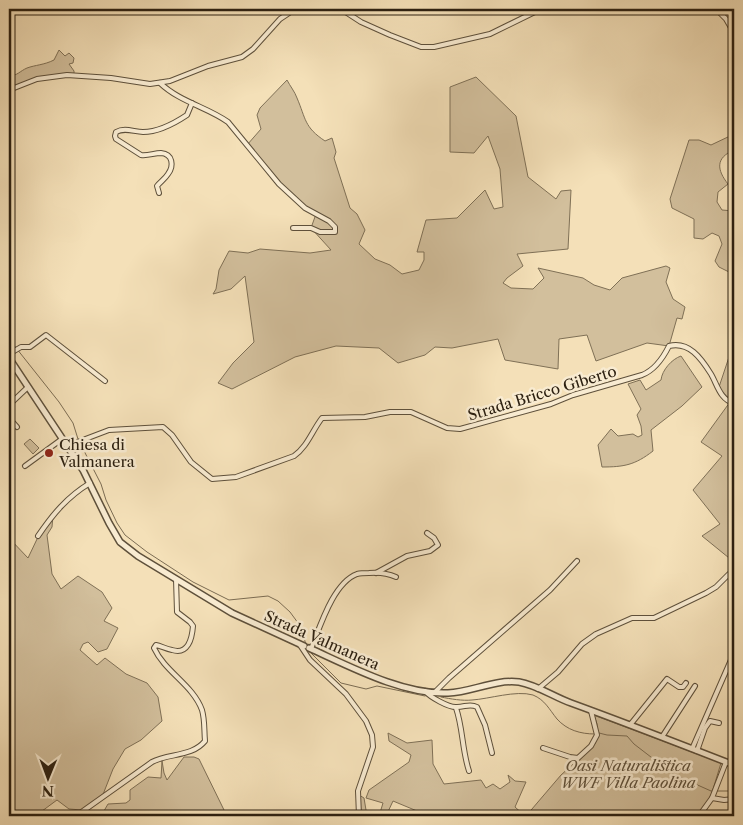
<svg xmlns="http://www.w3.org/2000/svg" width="743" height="825" viewBox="0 0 743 825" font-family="'Libre Caslon Text',serif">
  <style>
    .green { fill: #d2bf9c; stroke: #7f7056 }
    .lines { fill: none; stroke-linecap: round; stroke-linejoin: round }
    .stream { stroke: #7b6c53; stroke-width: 1 }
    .minor-casing { stroke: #5e503b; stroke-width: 6 }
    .tertiary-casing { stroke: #5e503b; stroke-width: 8 }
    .minor { stroke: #f8ebd1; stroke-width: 4 }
    .tertiary { stroke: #f8ebd1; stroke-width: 5 }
    .poi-dot { fill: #8f2418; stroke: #f8ebd1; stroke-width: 2 }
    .labels { text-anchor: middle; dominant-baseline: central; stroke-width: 5; stroke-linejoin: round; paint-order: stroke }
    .street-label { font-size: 15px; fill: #2c2011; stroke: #f8ebd1 }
    .poi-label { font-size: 15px; fill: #2c2011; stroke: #f8ebd1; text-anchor: start }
    .park-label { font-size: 15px; font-style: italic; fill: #5e503b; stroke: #f8ebd1 }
  </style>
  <rect width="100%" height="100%" fill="#f4e0b8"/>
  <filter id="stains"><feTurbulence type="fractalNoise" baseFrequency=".004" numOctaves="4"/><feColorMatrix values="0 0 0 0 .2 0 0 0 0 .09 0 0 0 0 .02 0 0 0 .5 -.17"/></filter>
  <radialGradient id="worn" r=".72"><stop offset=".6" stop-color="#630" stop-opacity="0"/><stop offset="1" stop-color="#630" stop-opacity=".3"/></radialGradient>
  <!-- green -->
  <g class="green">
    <path d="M 59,50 L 65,56 L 69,53 L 74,58 L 73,63 L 69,64 L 74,71 L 74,75 L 50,76 L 9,90 L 9,76 C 17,76 20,71 27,68 C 35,65 44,65 54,60 Z"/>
    <path d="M 476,77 L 516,116 L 528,177 L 556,199 L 561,191 L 571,190 L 568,249 L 517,254 L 523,266 L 507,278 L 503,283 L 511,288 L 533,289 L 544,278 L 538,268 L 583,278 L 594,285 L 610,290 L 622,278 L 666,266 L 670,268 L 666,282 L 673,299 L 685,307 L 682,319 L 677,318 L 669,346 L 647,343 L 596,361 L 587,335 L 559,339 L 558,369 L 505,360 L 498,339 L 452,348 L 435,347 L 425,355 L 398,363 L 379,348 L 336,346 L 295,357 L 232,389 L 218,383 L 233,363 L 254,342 L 245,276 L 231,289 L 213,294 L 216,289 L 219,270 L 229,251 L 248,253 L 260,249 L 310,253 L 331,250 L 311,228 L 316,214 L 289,194 L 247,145 L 261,129 L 257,115 L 260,108 L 287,80 C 290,86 295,92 297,98 C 306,119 304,127 325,141 L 332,138 L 336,152 L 334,158 L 350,208 L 357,214 L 365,230 L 359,244 L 375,259 L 390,265 L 402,274 L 419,270 L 424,260 L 424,252 L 417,252 L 426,220 L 457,218 L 485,190 L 494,209 L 503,207 L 500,169 L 488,136 L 474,153 L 450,152 L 450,87 Z"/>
    <path d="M 730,136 L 734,136 L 734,150 C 715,158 717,170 728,184 L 718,192 L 717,202 L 722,210 L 734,211 L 734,269 L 729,272 L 719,267 L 715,261 L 722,244 L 719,236 L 712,233 L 703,239 L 694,238 L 694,219 L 672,208 L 670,199 L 689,140 L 699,140 L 711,145 Z"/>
    <path d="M 734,352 L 734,562 L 702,536 L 720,524 L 693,490 L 722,456 L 701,442 L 730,402 L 718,390 L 730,354 Z"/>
    <path d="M 681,356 L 702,387 L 682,406 L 651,430 L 653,451 C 635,465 624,467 602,467 L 598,445 L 611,429 L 618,436 L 633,434 L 638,437 L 642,435 L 641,426 L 637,415 L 641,409 L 628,384 L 640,380 L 646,390 L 661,380 C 662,370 672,359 681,356 Z"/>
    <path d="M 30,439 L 39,448 L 33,454 L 24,444 Z"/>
    <path d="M 53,515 L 52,527 L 47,535 L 52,574 L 61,589 L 78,576 L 102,592 L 112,608 L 104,621 L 118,628 L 107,649 L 98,652 L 88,642 L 83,644 L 80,650 L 97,665 L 105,658 L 126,674 L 147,683 L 158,697 L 162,721 L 141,740 L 125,749 L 113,769 L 102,797 L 82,810 L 69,809 L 57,800 L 38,814 L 39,816 L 9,816 L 9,538 L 28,558 L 38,537 Z"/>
    <path d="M 594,715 L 721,763 L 707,809 L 703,816 L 526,816 L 561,775 L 595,744 L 597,735 L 597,724 Z"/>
    <path d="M 388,733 L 407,743 L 432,740 L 433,764 L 444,784 L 481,780 L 486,788 L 493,784 L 500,789 L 510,782 L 508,775 L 515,781 L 526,782 L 515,807 L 525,816 L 428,816 L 425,815 L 425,816 L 415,816 L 417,811 L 393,801 L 386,816 L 379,816 L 383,803 L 366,798 L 369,790 L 409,762 L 411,755 L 389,741 Z"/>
    <path d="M 184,757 L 194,757 L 199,759 L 225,812 L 225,816 L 101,816 L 108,804 L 126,803 L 130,800 L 130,790 L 148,777 L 161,778 L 162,761 L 164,773 L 167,780 Z"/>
    <path d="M 359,795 L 364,798 L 367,816 L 360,816 Z"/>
  </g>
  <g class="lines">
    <!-- stream -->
    <g class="stream">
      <path d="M 9,339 L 59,402 L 73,423 L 78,439"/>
      <path d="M 80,443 L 101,484 L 106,500 L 117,523 L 125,535 L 147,552 L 193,582 L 229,600 L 268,596 L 278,601 L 290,612 L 301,627 L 306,645"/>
      <path d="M 307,649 L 341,683 L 366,689 L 377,686 L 425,696"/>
      <path d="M 441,697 C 451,699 462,701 472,700 C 489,699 516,690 533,695 C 545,700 549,709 557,719 C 567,730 580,734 595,734"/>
      <path d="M 599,733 L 607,735 L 627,736 L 634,744 L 673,774 L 711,791 L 734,791"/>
    </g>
    <defs>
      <g id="minor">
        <path d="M 341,9 L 361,22 L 390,35 L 421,47 L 434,47 L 490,34 L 541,9"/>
        <path d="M 716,9 L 726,19 L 734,33"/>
        <path d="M 160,83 C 180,102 207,107 228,122 L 279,184 L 305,208 L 329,221 L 335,227 L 335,232 L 320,232 L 311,228 L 293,228"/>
        <path d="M 9,90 L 37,79 L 67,75 L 111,78 L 150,84 L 170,81 L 208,66 L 242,57 L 253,49 L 280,19 L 295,9"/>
        <path d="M 159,193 L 157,186 C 160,182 165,179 168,174 C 174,166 173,154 161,153 C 154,153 148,156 141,155 L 116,139 L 115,136 L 116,132 C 125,127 134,132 143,132 C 158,132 175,123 187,115 L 192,103"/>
        <path d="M 9,354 L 21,347 L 30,347 L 46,335 L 105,381"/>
        <path d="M 9,405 L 28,387"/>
        <path d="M 9,418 L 17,427"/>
        <path d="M 67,446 L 109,430 L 163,427 L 172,435 L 191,462 L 212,479 L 236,477 L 294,456 C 307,447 312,431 322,418 L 365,417 L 390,412 L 411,412 L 447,428 L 460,429 L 551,404 L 573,395 L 642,375 C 655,370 663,358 669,346 C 689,341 701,358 711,374 C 717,384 720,400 734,403"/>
        <path d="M 25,466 L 62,439"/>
        <path d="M 38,536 C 53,514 67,497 90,483"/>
        <path d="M 376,573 L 407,556 L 430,551 L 438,545 L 434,538 L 427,533"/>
        <path d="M 300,645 L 310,660 L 346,694 L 366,721 L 372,735 L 373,747 L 358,791 L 359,816"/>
        <path d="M 311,649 C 320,627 333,583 357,574 C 361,573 365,573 369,573 C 378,572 387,573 396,577"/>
        <path d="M 538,689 L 558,672 L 582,644 L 596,634 L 632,618 L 654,618 L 706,593 L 716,587 L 729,574 L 734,574"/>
        <path d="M 425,691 C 430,697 449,708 457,707 C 465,707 470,703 477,707 L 485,725 L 492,753"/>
        <path d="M 434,693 L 449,678 L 550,590 L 577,561"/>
        <path d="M 456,708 C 463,728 462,750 469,771"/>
        <path d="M 630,725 L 667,679 L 679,687 L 683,687 L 686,683"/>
        <path d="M 662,737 L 695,686"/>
        <path d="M 543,748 L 570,757 L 578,758 L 591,746 L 597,735 L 591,711"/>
        <path d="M 692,749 L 734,653"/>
        <path d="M 697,751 L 705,728 L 710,721 L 719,723"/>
        <path d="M 726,762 L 712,798 L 724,800 L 734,799"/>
        <path d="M 76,816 L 152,762 C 169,753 192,757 205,741 C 204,731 205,720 202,710 C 193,685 165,672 154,648 L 156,645 C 161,646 166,649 172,650 C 188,655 192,639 193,626 L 190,622 L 177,612 L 176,579"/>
        <path d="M 699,816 L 712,798"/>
      </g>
      <g id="tertiary">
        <path d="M 9,358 L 83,470 L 109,523 L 120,542 L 138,556 L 232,613 L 304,646"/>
        <path d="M 309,648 C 349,666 403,695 448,693 C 472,692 495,679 519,682 C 537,685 554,697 571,703 C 626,723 680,744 734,765"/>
      </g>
    </defs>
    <!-- minor casing -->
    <use href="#minor" class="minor-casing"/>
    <!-- tertiary casing -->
    <use href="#tertiary" class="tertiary-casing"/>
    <!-- minor -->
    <use href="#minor" class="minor"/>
    <!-- tertiary -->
    <use href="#tertiary" class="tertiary"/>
  </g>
  <!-- markers -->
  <circle class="poi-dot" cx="49" cy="453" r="5"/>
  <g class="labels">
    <!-- street labels -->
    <g class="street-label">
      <text transform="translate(542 393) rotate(-17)">Strada Bricco Giberto</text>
      <text transform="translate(322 640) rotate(24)">Strada Valmanera</text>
    </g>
    <!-- poi labels -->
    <g class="poi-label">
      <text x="59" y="444">Chiesa di<tspan x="59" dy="17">Valmanera</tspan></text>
    </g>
    <!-- park labels -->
    <g class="park-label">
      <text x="628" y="765">Oasi Naturalistica<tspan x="628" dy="17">WWF Villa Paolina</tspan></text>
    </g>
  </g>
  <!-- margin -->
  <rect width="743" height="825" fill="none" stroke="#f4e0b8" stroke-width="30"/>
  <rect x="10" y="10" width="723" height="805" fill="none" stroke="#2c2011" stroke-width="2.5"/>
  <rect x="15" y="15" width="713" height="795" fill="none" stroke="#2c2011"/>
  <!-- north arrow -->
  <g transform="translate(48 778) rotate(181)" stroke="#f8ebd1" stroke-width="4" paint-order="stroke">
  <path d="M0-4L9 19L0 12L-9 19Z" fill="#2c2011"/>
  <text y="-8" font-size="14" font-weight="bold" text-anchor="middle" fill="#2c2011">N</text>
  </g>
  <rect width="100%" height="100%" filter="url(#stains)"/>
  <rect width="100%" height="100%" fill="url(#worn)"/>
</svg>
